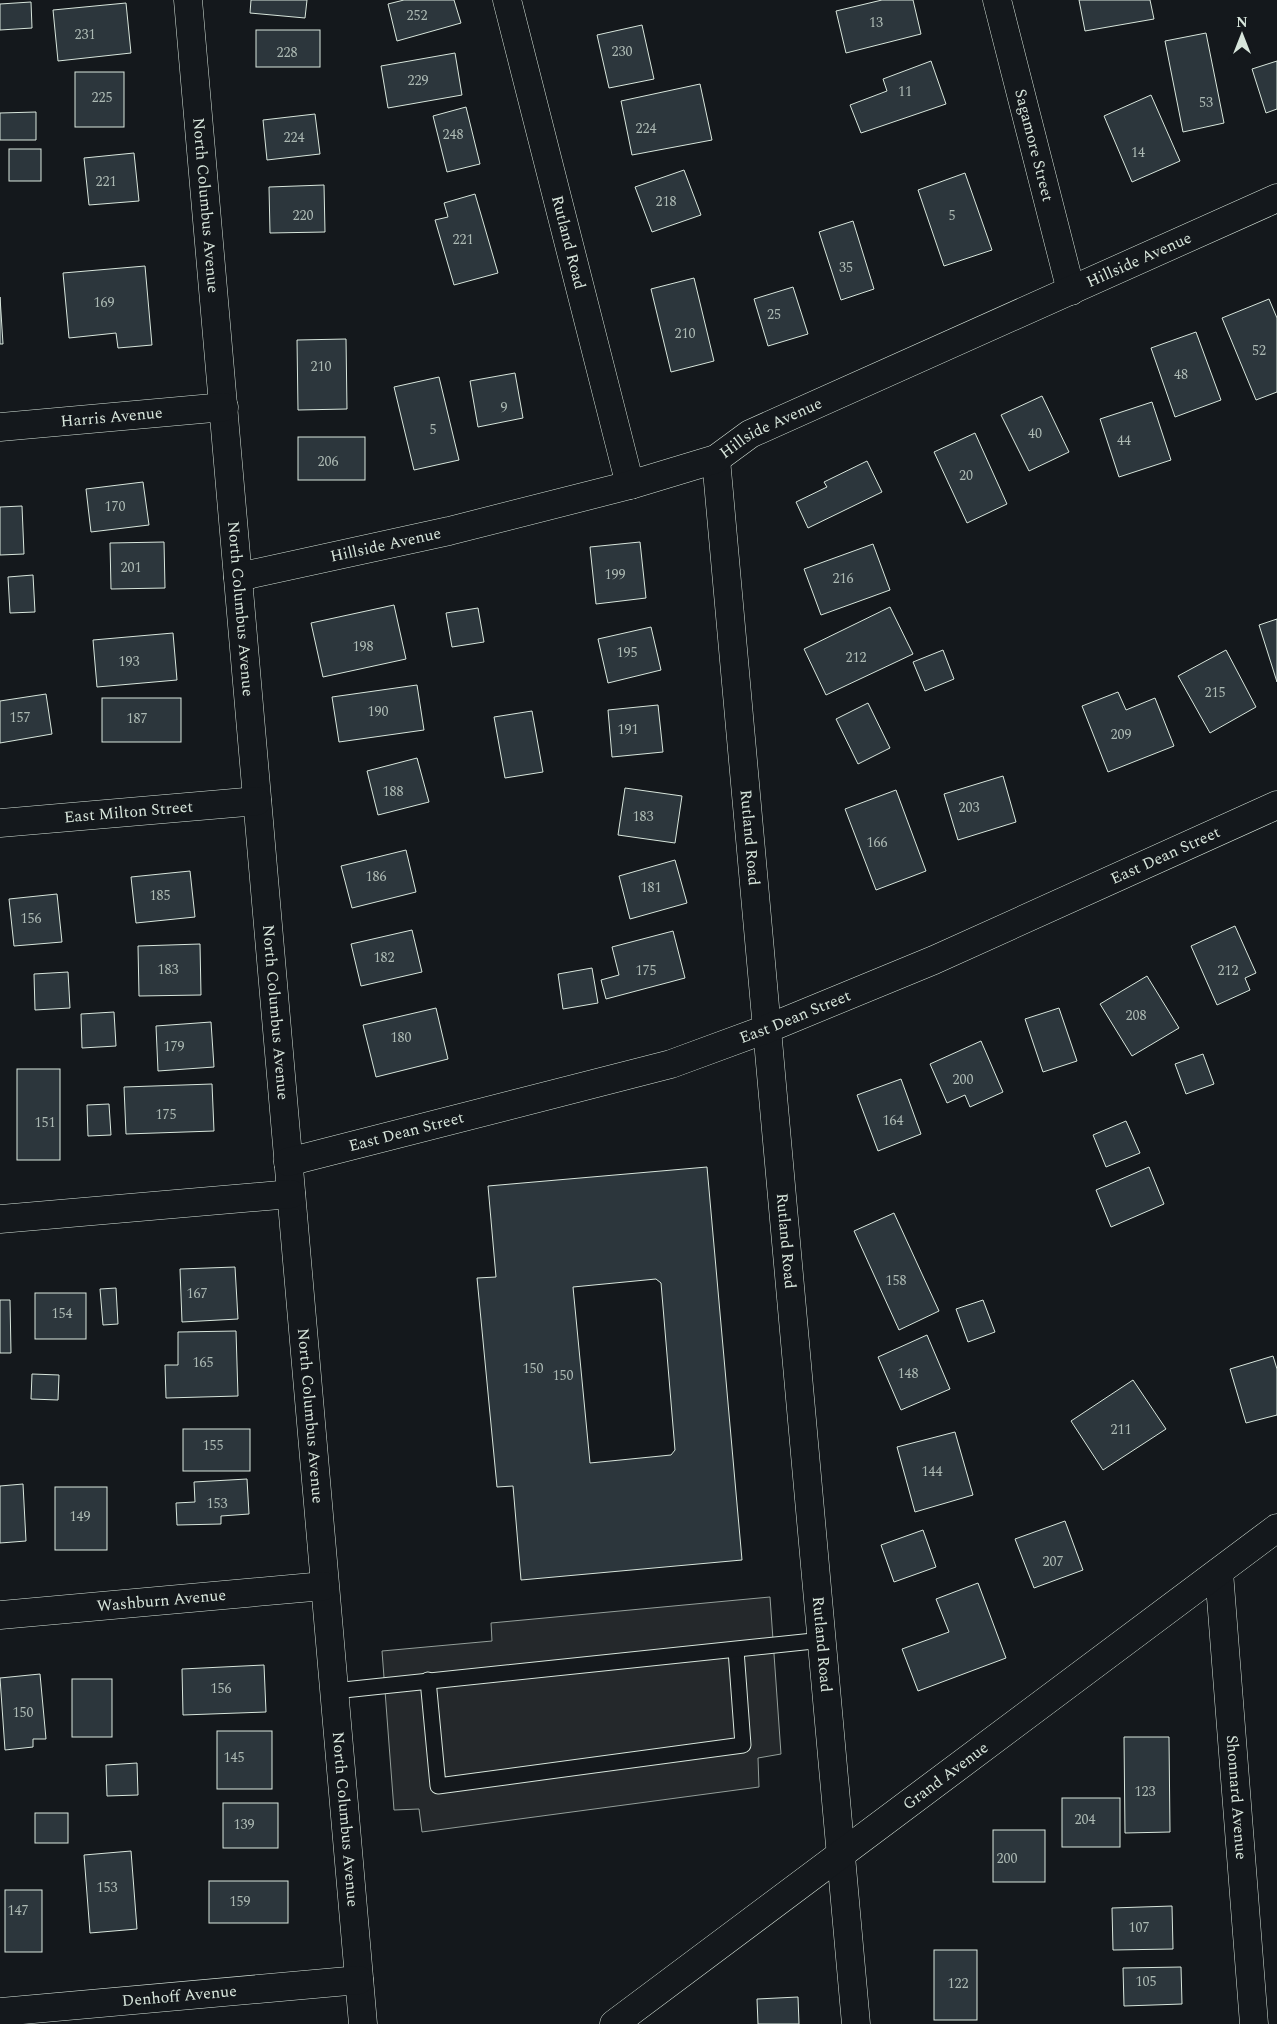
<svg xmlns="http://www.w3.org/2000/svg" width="1277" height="2024" viewBox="0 0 1277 2024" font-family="Spectral,serif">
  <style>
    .parking { fill: #24282b; stroke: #939e99 }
    .building { fill: #2c363c; stroke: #d8e6dc; fill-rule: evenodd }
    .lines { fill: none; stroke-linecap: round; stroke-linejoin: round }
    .service-casing { stroke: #d8e6dc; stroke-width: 17 }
    .minor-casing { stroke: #d8e6dc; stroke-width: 29 }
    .tertiary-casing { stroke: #d8e6dc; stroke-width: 29 }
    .service { stroke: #14181c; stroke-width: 15 }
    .minor { stroke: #14181c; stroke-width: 28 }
    .tertiary { stroke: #14181c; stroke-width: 28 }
    .labels { text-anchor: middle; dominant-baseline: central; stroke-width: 4; stroke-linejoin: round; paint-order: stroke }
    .number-label { font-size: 14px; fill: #adbab4 }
    .street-label { font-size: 16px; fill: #d8e6dc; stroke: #14181c }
  </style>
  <rect width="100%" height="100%" fill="#14181c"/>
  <!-- parking -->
  <path class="parking" d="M 770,1597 L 781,1754 L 758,1758 L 759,1787 L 422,1832 L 419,1809 L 394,1810 L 382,1651 L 492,1641 L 491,1623 Z"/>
  <!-- building -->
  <g class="building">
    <path d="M 251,0 L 307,0 L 305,18 L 250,13 Z"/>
    <path d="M 404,0 L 454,0 L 461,23 L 397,41 L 388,4 Z"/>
    <path d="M 882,0 L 913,0 L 921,34 L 846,53 L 836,11 Z"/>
    <path d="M 1079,0 L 1150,0 L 1154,19 L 1085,31 Z"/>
    <path d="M 31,2 L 32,28 L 0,30 L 0,4 Z"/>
    <path d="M 126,3 L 131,53 L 58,61 L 53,10 Z"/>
    <path d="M 642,25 L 654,79 L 609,88 L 597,35 Z"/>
    <rect x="256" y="30" width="64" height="37"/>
    <path d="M 1206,33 L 1224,123 L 1183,132 L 1165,41 Z"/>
    <path d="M 455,53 L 462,95 L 388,108 L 381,66 Z"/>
    <path d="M 931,61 L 946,104 L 861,133 L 850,105 L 887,91 L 883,79 Z"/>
    <path d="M 1277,61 L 1277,109 L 1266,113 L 1252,69 Z"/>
    <rect x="75" y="72" width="49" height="55"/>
    <path d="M 700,84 L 712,140 L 632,155 L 621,101 Z"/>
    <path d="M 1151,95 L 1180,161 L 1132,182 L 1104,116 Z"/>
    <path d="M 466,107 L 480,164 L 447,172 L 433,116 Z"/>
    <path d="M 36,112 L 36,140 L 0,140 L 0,113 Z"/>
    <path d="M 315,114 L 320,154 L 267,160 L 263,120 Z"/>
    <rect x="9" y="149" width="32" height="32"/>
    <path d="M 134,153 L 139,201 L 89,205 L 84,158 Z"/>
    <path d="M 684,170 L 701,215 L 652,232 L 635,187 Z"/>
    <path d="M 965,173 L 992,250 L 944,266 L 918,190 Z"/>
    <path d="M 324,185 L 325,232 L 270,233 L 269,187 Z"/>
    <path d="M 475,194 L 498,273 L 454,285 L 435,220 L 448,217 L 444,203 Z"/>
    <path d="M 853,221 L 874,289 L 841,300 L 819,232 Z"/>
    <path d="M 145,266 L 152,345 L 118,348 L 116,333 L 69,338 L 63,273 Z"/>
    <path d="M 694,278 L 714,361 L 671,372 L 651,289 Z"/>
    <path d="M 793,287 L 808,334 L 768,346 L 754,299 Z"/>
    <path d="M 0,297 L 3,344 L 0,344 Z"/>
    <path d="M 1269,299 L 1277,318 L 1277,392 L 1256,400 L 1222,318 Z"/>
    <path d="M 1196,332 L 1221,400 L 1175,417 L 1151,348 Z"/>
    <path d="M 346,339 L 347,409 L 298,410 L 297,340 Z"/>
    <path d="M 515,373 L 523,418 L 478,427 L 470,381 Z"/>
    <path d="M 439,377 L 459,460 L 414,470 L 394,387 Z"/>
    <path d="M 1042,396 L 1069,452 L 1029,471 L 1001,415 Z"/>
    <path d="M 1152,402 L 1171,460 L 1119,477 L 1100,419 Z"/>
    <path d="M 975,433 L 1007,504 L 967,523 L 934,452 Z"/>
    <rect x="298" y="437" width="67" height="43"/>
    <path d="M 867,461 L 882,492 L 808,528 L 796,502 L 827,487 L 824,482 Z"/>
    <path d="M 143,482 L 149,525 L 91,532 L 86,489 Z"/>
    <path d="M 22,506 L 24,554 L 0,555 L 0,507 Z"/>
    <path d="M 164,542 L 165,588 L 111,589 L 110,543 Z"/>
    <path d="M 640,542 L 646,598 L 596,604 L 590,547 Z"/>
    <path d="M 873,544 L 890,590 L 821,615 L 804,569 Z"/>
    <path d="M 33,575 L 35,612 L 10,613 L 8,577 Z"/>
    <path d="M 394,605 L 406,659 L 323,677 L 311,623 Z"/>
    <path d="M 890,607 L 913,654 L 826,695 L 804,649 Z"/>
    <path d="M 478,608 L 484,642 L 452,647 L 446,613 Z"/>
    <path d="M 1277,619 L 1277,682 L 1259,625 Z"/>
    <path d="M 651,627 L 661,670 L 608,683 L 598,639 Z"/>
    <path d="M 173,633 L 177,680 L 97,687 L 93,640 Z"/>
    <path d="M 943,650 L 954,679 L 925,691 L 913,662 Z"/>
    <path d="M 1226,650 L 1256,707 L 1210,733 L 1178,676 Z"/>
    <path d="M 417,685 L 424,730 L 339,742 L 332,697 Z"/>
    <path d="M 1118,692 L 1126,710 L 1155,698 L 1174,746 L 1108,772 L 1082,706 Z"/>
    <path d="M 46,694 L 52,734 L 0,743 L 0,701 Z"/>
    <rect x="102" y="698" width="79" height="44"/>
    <path d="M 868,703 L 890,748 L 858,764 L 836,719 Z"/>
    <path d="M 658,705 L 663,752 L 612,757 L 608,710 Z"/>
    <path d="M 532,711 L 543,772 L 505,778 L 494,717 Z"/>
    <path d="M 417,758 L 429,802 L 378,815 L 367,771 Z"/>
    <path d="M 1003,776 L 1016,822 L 958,840 L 944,794 Z"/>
    <path d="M 625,788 L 682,796 L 675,843 L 618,835 Z"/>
    <path d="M 896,790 L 926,871 L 876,890 L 845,809 Z"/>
    <path d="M 406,850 L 416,892 L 352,908 L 341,866 Z"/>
    <path d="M 675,860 L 687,903 L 630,919 L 619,876 Z"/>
    <path d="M 190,871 L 195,917 L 136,923 L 131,877 Z"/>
    <path d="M 57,894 L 62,942 L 14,946 L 9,899 Z"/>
    <path d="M 1235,926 L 1256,973 L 1245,978 L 1250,990 L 1217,1005 L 1191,946 Z"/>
    <path d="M 412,930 L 422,972 L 361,986 L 351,944 Z"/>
    <path d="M 673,931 L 685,978 L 606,999 L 601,980 L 619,975 L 612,947 Z"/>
    <path d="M 200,944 L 201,995 L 139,996 L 138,946 Z"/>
    <path d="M 592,968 L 598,1003 L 563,1009 L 558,974 Z"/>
    <path d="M 68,972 L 70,1008 L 35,1010 L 34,974 Z"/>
    <path d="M 1147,976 L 1179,1028 L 1132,1056 L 1100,1004 Z"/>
    <path d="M 436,1008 L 448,1059 L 376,1077 L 363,1025 Z"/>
    <path d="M 1059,1008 L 1077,1061 L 1043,1072 L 1025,1019 Z"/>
    <path d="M 114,1012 L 116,1046 L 82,1048 L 81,1014 Z"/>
    <path d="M 211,1022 L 214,1067 L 158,1071 L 156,1026 Z"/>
    <path d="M 981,1041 L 1003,1092 L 970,1107 L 965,1095 L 947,1103 L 930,1064 Z"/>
    <path d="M 1203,1054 L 1214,1084 L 1186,1094 L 1175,1064 Z"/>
    <rect x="17" y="1069" width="43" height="91"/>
    <path d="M 901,1079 L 921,1134 L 878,1151 L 857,1095 Z"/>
    <path d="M 212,1084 L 214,1131 L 126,1134 L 124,1087 Z"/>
    <path d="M 109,1104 L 111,1135 L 88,1136 L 87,1105 Z"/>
    <path d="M 1126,1121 L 1140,1153 L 1106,1167 L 1093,1135 Z"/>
    <path d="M 707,1167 L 742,1560 L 521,1580 L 513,1486 L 497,1487 L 477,1278 L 496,1277 L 488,1186 ZM 656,1279 L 661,1283 L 675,1450 L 671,1455 L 590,1463 L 573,1287 Z"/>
    <path d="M 1149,1167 L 1164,1204 L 1111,1227 L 1096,1190 Z"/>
    <path d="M 894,1213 L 939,1311 L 899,1330 L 854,1231 Z"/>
    <path d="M 235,1267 L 238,1319 L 182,1322 L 180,1269 Z"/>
    <path d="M 116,1288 L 118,1324 L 103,1325 L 100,1289 Z"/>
    <rect x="35" y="1293" width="51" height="46"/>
    <path d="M 0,1300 L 10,1300 L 11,1353 L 0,1353 Z"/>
    <path d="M 983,1300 L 995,1332 L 968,1342 L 956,1309 Z"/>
    <path d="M 236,1331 L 238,1396 L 166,1398 L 165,1365 L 178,1365 L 178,1332 Z"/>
    <path d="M 927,1335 L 950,1389 L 901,1410 L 878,1357 Z"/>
    <path d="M 1273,1356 L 1277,1369 L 1277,1415 L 1246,1423 L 1230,1369 Z"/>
    <path d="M 32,1374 L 59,1375 L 58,1400 L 31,1399 Z"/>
    <path d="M 1133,1380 L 1166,1429 L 1103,1470 L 1071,1421 Z"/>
    <rect x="183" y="1429" width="67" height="42"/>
    <path d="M 955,1432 L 973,1495 L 915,1512 L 897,1447 Z"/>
    <path d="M 247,1479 L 249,1514 L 221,1516 L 221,1524 L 177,1525 L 176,1503 L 195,1502 L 194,1482 Z"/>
    <path d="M 23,1484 L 26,1541 L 0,1543 L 0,1486 Z"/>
    <rect x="55" y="1487" width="52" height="63"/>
    <path d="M 1065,1521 L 1083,1570 L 1034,1588 L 1015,1539 Z"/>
    <path d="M 923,1530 L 936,1567 L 894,1582 L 881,1545 Z"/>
    <path d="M 978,1583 L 1006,1658 L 918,1691 L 902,1649 L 949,1632 L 936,1599 Z"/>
    <path d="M 264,1665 L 266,1712 L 183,1715 L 182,1669 Z"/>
    <path d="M 40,1674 L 46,1739 L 33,1739 L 33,1747 L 5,1750 L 0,1678 Z"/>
    <rect x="72" y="1679" width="40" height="58"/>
    <rect x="217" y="1731" width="55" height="58"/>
    <path d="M 1124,1737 L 1169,1737 L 1170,1832 L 1125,1833 Z"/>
    <path d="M 137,1763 L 138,1795 L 107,1796 L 106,1765 Z"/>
    <rect x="1062" y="1798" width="58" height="49"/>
    <rect x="223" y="1803" width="55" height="45"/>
    <rect x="35" y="1813" width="33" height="30"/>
    <rect x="993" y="1830" width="52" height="52"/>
    <path d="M 131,1851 L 137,1929 L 90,1933 L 84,1855 Z"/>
    <rect x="209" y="1881" width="79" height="42"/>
    <rect x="5" y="1890" width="37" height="62"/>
    <path d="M 1172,1906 L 1173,1949 L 1113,1950 L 1112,1908 Z"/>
    <rect x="934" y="1950" width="43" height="70"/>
    <path d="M 1181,1967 L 1182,2004 L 1124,2006 L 1123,1968 Z"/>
    <path d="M 798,1997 L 799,2024 L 758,2024 L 757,1999 Z"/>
  </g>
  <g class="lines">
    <defs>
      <g id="service">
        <path d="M 428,1680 L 438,1786 L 743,1745 L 736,1650"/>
        <path d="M 334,1691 L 823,1640"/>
      </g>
      <g id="minor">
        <path id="s1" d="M 188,0 L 363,2024"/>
        <path id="s2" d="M 507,0 L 630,485"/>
        <path id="s3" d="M 997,0 L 1071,291"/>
        <path id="s4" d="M 0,427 L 224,407"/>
        <path id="s5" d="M 716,459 L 856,2024"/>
        <path id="s6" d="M 238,577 L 449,531 L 630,485 L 716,459 L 750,434 L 1277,198"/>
        <path id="s7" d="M 0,823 L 257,801"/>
        <path id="s8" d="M 288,1162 L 671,1064 L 769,1028 L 934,960 L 1277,805"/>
        <path d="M 0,1219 L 291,1194"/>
        <path id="s9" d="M 1219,1572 L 1254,2024"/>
        <path id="s10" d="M 0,1615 L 324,1586"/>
        <path id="s11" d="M 0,2012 L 359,1980"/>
      </g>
      <g id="tertiary">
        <path id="s12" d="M 614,2024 L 1277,1528"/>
      </g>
    </defs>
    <!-- service casing -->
    <use href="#service" class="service-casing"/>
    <!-- minor casing -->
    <use href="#minor" class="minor-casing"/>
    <!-- tertiary casing -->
    <use href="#tertiary" class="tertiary-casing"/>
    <!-- service -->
    <use href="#service" class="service"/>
    <!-- minor -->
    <use href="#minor" class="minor"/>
    <!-- tertiary -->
    <use href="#tertiary" class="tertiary"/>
  </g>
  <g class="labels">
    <!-- number labels -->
    <g class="number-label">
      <text x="417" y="15">252</text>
      <text x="876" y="22">13</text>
      <text x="85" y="34">231</text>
      <text x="622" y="51">230</text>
      <text x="287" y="52">228</text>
      <text x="418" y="80">229</text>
      <text x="905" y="91">11</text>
      <text x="102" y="97">225</text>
      <text x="1206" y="102">53</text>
      <text x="646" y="128">224</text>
      <text x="453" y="134">248</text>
      <text x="294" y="137">224</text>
      <text x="1138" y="152">14</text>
      <text x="106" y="181">221</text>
      <text x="666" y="201">218</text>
      <text x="303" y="215">220</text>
      <text x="952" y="215">5</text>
      <text x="463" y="239">221</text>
      <text x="846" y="267">35</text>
      <text x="104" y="302">169</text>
      <text x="774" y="314">25</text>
      <text x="685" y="333">210</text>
      <text x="1259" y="350">52</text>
      <text x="321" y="366">210</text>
      <text x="1181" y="374">48</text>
      <text x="504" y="407">9</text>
      <text x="433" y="429">5</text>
      <text x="1035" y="433">40</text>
      <text x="1124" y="440">44</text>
      <text x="328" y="461">206</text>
      <text x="966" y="475">20</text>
      <text x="115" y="506">170</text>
      <text x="131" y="567">201</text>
      <text x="615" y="574">199</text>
      <text x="843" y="578">216</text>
      <text x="363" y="646">198</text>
      <text x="627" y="652">195</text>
      <text x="856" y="657">212</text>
      <text x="129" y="661">193</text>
      <text x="1215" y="692">215</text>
      <text x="378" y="711">190</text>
      <text x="20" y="717">157</text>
      <text x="137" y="718">187</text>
      <text x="628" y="729">191</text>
      <text x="1121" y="734">209</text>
      <text x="393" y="791">188</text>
      <text x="969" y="807">203</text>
      <text x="643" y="816">183</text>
      <text x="877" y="842">166</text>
      <text x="376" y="876">186</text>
      <text x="651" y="887">181</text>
      <text x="160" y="895">185</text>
      <text x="31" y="918">156</text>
      <text x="384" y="957">182</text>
      <text x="168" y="969">183</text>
      <text x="646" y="970">175</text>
      <text x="1228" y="970">212</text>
      <text x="1136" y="1015">208</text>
      <text x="401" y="1037">180</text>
      <text x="174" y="1046">179</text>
      <text x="963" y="1079">200</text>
      <text x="166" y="1114">175</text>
      <text x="893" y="1120">164</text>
      <text x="45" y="1122">151</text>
      <text x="896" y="1280">158</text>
      <text x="197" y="1293">167</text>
      <text x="62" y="1313">154</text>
      <text x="203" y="1362">165</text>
      <text x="533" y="1368">150</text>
      <text x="908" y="1373">148</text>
      <text x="563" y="1375">150</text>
      <text x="1121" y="1429">211</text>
      <text x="213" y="1445">155</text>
      <text x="932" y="1471">144</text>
      <text x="217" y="1503">153</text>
      <text x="80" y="1516">149</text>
      <text x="1053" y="1561">207</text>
      <text x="221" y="1688">156</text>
      <text x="23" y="1712">150</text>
      <text x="234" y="1757">145</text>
      <text x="1145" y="1791">123</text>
      <text x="1085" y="1819">204</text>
      <text x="244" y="1824">139</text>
      <text x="1007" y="1858">200</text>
      <text x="107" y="1887">153</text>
      <text x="240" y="1901">159</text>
      <text x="18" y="1910">147</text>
      <text x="1139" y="1927">107</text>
      <text x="1146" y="1981">105</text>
      <text x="958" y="1983">122</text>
    </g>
    <!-- street labels -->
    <g class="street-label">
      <text stroke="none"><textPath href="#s3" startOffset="150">Sagamore Street</textPath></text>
      <text stroke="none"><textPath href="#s1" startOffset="206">North Columbus Avenue</textPath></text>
      <text stroke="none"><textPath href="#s2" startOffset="250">Rutland Road</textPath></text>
      <text stroke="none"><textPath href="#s6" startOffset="961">Hillside Avenue</textPath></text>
      <text stroke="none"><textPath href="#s4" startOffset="112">Harris Avenue</textPath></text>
      <text stroke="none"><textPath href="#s6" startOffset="556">Hillside Avenue</textPath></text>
      <text stroke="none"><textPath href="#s6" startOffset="151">Hillside Avenue</textPath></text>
      <text stroke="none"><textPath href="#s1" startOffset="611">North Columbus Avenue</textPath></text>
      <text stroke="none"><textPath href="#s7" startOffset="129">East Milton Street</textPath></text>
      <text stroke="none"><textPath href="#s5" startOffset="380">Rutland Road</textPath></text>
      <text stroke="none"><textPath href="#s8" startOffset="932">East Dean Street</textPath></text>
      <text stroke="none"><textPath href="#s1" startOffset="1016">North Columbus Avenue</textPath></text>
      <text stroke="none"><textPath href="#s8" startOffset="528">East Dean Street</textPath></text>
      <text stroke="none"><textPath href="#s8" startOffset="122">East Dean Street</textPath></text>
      <text stroke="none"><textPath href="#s5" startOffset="785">Rutland Road</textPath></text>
      <text stroke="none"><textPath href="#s1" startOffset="1421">North Columbus Avenue</textPath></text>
      <text stroke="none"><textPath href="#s10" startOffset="162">Washburn Avenue</textPath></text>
      <text stroke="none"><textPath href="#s5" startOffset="1190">Rutland Road</textPath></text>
      <text stroke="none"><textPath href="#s12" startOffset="414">Grand Avenue</textPath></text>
      <text stroke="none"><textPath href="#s9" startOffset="226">Shonnard Avenue</textPath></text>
      <text stroke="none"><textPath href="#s1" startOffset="1826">North Columbus Avenue</textPath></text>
      <text stroke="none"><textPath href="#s11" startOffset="180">Denhoff Avenue</textPath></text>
    </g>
  </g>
  <!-- north arrow -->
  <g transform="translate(1242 35)" stroke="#14181c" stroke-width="4" paint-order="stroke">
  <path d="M0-4L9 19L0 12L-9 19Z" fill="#d8e6dc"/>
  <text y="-8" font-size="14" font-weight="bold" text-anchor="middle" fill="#d8e6dc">N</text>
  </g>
</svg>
